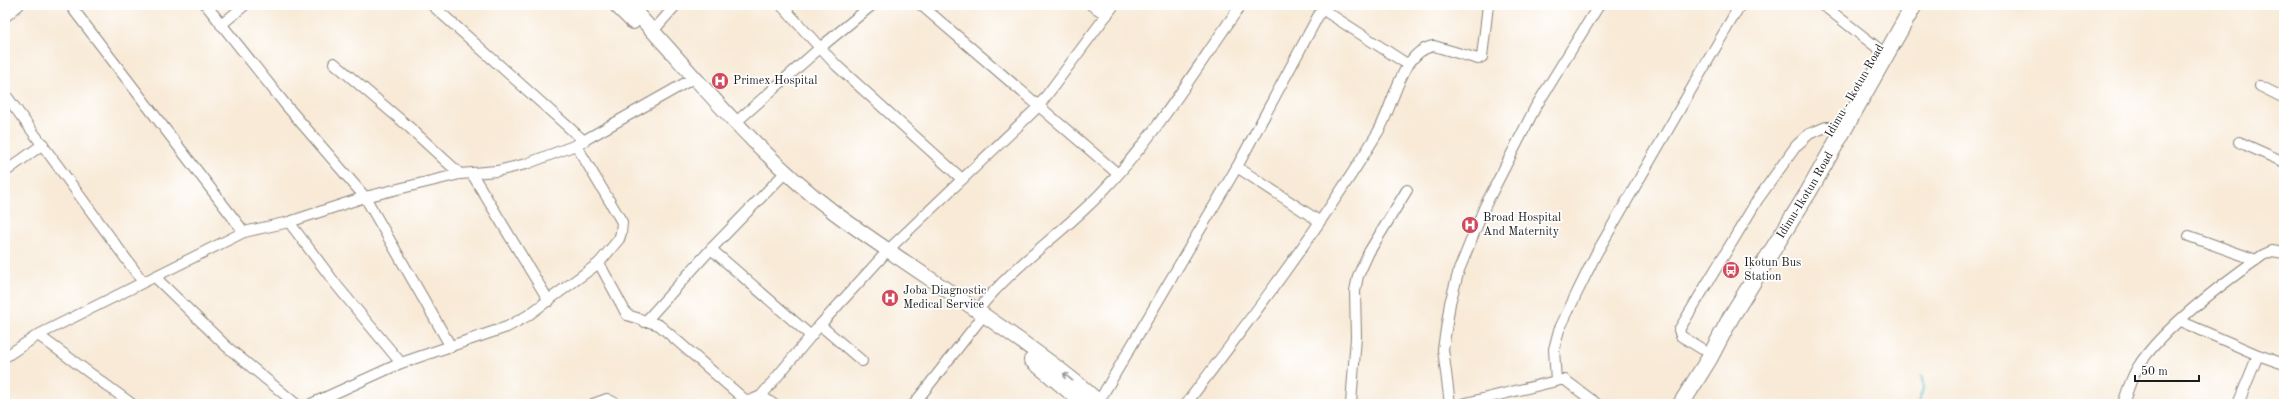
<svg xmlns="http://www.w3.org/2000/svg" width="2289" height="409" viewBox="0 0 2289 409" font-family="'Old Standard TT',serif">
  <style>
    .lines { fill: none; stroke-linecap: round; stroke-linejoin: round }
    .stream { stroke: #4cb9c7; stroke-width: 2.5 }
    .minor-casing { stroke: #8a837a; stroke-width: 12 }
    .secondary-casing { stroke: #8a837a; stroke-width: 16 }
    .primary-casing { stroke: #8a837a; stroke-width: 18 }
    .minor { stroke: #fff; stroke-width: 10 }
    .secondary { stroke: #fff; stroke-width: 14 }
    .primary { stroke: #fff; stroke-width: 16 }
    .oneway { stroke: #999 }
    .labels { text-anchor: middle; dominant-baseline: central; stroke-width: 3.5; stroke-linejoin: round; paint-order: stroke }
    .poi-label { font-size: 12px; fill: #1c1c1c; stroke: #fff; text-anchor: start }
    .street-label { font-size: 12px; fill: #1c1c1c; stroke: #fff }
  </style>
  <rect width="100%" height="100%" fill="#fff"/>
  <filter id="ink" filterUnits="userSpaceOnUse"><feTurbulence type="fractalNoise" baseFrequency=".025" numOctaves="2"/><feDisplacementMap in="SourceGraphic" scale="8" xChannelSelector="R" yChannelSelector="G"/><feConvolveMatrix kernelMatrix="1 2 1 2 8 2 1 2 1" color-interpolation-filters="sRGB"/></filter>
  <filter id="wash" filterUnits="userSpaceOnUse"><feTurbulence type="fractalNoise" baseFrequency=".012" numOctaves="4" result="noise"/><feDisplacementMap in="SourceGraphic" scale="16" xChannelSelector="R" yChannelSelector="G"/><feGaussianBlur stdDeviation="0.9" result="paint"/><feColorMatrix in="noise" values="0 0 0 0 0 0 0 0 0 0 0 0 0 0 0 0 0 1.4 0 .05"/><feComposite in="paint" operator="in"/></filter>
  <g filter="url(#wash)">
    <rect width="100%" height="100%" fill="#f8ead7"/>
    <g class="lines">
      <!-- stream -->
      <path class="stream" d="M 1918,404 L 1923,388 L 1922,377"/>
    </g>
  </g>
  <g filter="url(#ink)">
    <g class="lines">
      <defs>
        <g id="minor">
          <path d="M 70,5 L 244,232"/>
          <path d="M 206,5 L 285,104 L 365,197 L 451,347"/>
          <path d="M 432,5 L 584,141"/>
          <path d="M 781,5 L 836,65 L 962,179"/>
          <path d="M 921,5 L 1118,174"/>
          <path d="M 1091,5 L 1107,15"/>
          <path d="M 1823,5 L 1879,49"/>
          <path d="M 1322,9 L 1407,64"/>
          <path d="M 5,17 L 19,5"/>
          <path d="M 221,25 L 245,5"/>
          <path d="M 653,31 L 676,5"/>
          <path d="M 334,63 L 409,127 L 460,174"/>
          <path d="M 2260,86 L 2284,98"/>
          <path d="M 5,94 L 143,282"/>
          <path d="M 735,123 L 821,47 L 872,5"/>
          <path d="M 2239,142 L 2284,162"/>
          <path d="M 1237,167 L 1319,221"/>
          <path d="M 5,172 L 43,144"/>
          <path d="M 472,174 L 549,301"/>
          <path d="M 289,222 L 338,287 L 401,363"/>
          <path d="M 2189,236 L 2256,260"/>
          <path d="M 711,249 L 811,336"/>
          <path d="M 888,250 L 1038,107 L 1114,5"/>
          <path d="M 599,263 L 627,315 L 659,325 L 744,399 L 749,401 L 761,396 L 820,325 L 882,257"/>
          <path d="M 156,278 L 226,346 L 296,404"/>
          <path d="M 978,310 C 1013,265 1062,234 1101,193 C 1155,137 1196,68 1241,5"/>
          <path d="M 2180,321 L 2258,355 L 2284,364"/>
          <path d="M 645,322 L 711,249 L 780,178"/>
          <path d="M 820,325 L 862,361"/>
          <path d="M 38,335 L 132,404"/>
          <path d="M 1702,349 L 1681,336 L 1679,330 L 1758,199 L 1796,146 L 1809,134 L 1826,127 L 1834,127"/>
          <path d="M 5,357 L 38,335 L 244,232 L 289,222 L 365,197 L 460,174 L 497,171 L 526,164 L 576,145 L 687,82"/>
          <path d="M 1556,381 L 1554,349 L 1559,330 L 1571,305 L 1596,254 L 1740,5"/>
          <path d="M 761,396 L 773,404"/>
          <path d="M 1099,401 L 1237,167 L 1324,5"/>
          <path d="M 311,404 L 401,363 L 507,327 L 527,316 L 599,263 L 619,239 L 621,233 L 622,222 L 576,145"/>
          <path d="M 593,404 L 607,399 L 617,404"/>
          <path d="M 914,404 L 979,321"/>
          <path d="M 1186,404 C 1253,316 1321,226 1378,132 C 1393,108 1401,50 1434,46 L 1478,59 L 1482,57 L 1488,5"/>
          <path d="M 1351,404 L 1356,337 L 1355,291 L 1358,276 L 1369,252 L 1407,190"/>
          <path d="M 1450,404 L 1443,349 L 1450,303 L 1459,270 L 1485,206 L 1535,108 L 1599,5"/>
          <path d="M 1462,404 L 1560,380 L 1565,380 L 1597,404"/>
          <path d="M 2123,404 C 2127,392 2131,378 2138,367 C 2161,329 2226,281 2263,255 L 2272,251 L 2284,253"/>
          <path d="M 2238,404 L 2258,355"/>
        </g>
        <g id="secondary">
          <path d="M 616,5 L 633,22"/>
          <path d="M 629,5 C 696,77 756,154 835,213 C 895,257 958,296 1018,339 C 1046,359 1076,380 1101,404"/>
          <path d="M 1031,360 L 1084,404"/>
        </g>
        <g id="primary">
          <path id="s1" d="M 1681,404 L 1709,359 L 1731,317 L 1809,191 L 1914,5"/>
        </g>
      </defs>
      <!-- minor casing -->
      <use href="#minor" class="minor-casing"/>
      <!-- secondary casing -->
      <use href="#secondary" class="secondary-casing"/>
      <!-- primary casing -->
      <use href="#primary" class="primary-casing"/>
      <!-- minor -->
      <use href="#minor" class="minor"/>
      <!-- secondary -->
      <use href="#secondary" class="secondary"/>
      <!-- primary -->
      <use href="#primary" class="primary"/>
    </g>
    <!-- one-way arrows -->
    <defs><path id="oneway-shaft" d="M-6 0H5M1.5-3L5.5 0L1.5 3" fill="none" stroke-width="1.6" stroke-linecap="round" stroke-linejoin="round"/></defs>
    <use class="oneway" href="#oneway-shaft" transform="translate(1068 377) rotate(-141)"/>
  </g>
  <!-- icons -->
  <defs>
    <symbol id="hospital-disc" viewBox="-11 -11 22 22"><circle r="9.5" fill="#d1495b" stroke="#fff"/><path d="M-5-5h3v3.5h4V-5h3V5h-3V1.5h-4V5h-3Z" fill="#fff"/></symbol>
    <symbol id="bus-disc" viewBox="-11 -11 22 22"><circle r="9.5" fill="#d1495b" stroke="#fff"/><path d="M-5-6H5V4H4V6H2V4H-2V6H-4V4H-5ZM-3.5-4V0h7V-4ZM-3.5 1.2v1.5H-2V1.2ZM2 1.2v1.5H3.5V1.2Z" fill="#fff"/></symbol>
  </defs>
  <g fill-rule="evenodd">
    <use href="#hospital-disc" x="710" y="71" width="20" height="20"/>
    <use href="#hospital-disc" x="1460" y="215" width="20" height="20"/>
    <use href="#bus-disc" x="1721" y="260" width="20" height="20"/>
    <use href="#hospital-disc" x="880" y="288" width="20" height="20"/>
  </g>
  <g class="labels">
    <!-- poi labels -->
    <g class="poi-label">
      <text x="733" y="81">Primex Hospital</text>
      <text x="1483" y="218">Broad Hospital<tspan x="1483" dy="14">And Maternity</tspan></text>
      <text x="1744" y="263">Ikotun Bus<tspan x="1744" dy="14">Station</tspan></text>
      <text x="903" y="291">Joba Diagnostic<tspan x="903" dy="14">Medical Service</tspan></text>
    </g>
    <!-- street labels -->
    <g class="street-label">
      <text transform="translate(1855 91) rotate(-60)">Idimu - Ikotun Road</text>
      <text stroke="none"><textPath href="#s1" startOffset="243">Idimu-Ikotun Road</textPath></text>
    </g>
  </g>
  <!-- margin -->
  <rect width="2289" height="409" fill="none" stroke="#fff" stroke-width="20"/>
  <!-- scale -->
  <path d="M2135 375v6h64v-6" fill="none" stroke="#1c1c1c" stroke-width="2"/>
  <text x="2141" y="375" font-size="12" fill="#1c1c1c" stroke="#ffffff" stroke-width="3" paint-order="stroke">50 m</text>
</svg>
